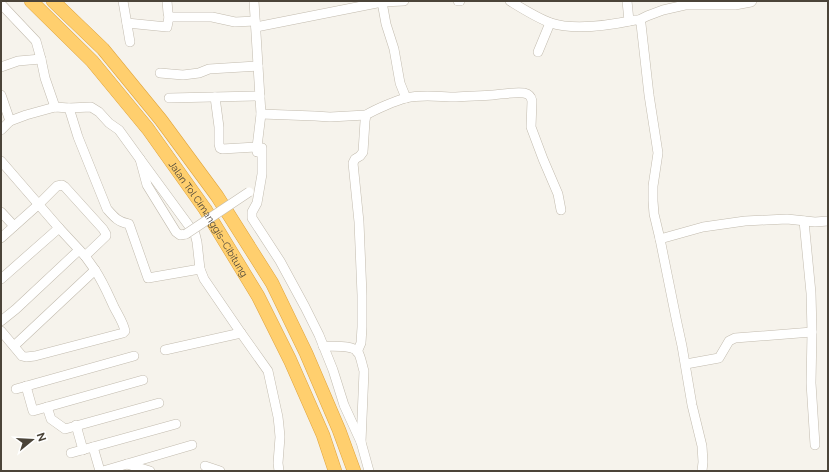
<svg xmlns="http://www.w3.org/2000/svg" width="829" height="472" viewBox="0 0 829 472" font-family="Raleway,sans-serif">
  <style>
    .lines { fill: none; stroke-linecap: round; stroke-linejoin: round }
    .minor-casing { stroke: #c2bbae; stroke-width: 10 }
    .highway-casing { stroke: #e0a43c; stroke-width: 14 }
    .minor { stroke: #fff; stroke-width: 9 }
    .highway { stroke: #ffcf6e; stroke-width: 13 }
    .minor-bridge-casing { stroke: #c2bbae; stroke-width: 10; stroke-linecap: butt }
    .minor-bridge { stroke: #fff; stroke-width: 9 }
    .labels { text-anchor: middle; dominant-baseline: central; stroke-width: 3; stroke-linejoin: round; paint-order: stroke }
    .street-label { font-size: 10px; fill: #4b4439; stroke: #fff }
  </style>
  <rect width="100%" height="100%" fill="#f6f3ec"/>
  <g class="lines">
    <defs>
      <g id="minor">
        <path d="M 123,1 L 130,42"/>
        <path d="M 167,1 L 168,13 L 169,17"/>
        <path d="M 254,1 L 261,114 L 257,147 L 262,148 L 262,174 L 257,203 L 252,212 L 252,218 L 280,261 L 305,307 L 319,335 L 333,370 L 344,405 L 361,442"/>
        <path d="M 458,1 L 460,1"/>
        <path d="M 510,1 C 523,9 537,18 551,23 C 575,31 611,25 635,20 L 639,20 L 641,24 L 649,95 L 658,153 L 653,186 L 653,201 L 654,214 L 660,239 L 677,323 L 682,346 L 692,405 L 702,446 L 703,462 L 702,471"/>
        <path d="M 627,1 L 629,21"/>
        <path d="M 382,2 L 386,24 L 394,49 L 400,83 L 406,98"/>
        <path d="M 1,4 L 36,41 L 41,59 L 45,78 L 55,107"/>
        <path d="M 639,20 L 647,16 L 663,10 L 685,5 L 735,5 L 751,2 L 752,1"/>
        <path d="M 127,23 L 167,27 L 169,17 L 212,17 L 235,22 L 255,21"/>
        <path d="M 256,27 L 382,2 L 404,1"/>
        <path d="M 538,52 L 550,23"/>
        <path d="M 1,67 L 18,61 L 41,59"/>
        <path d="M 160,73 L 183,75 L 199,73 L 209,69 L 258,66"/>
        <path d="M 1,95 L 10,121"/>
        <path d="M 215,97 L 219,127 L 219,144 L 220,148 L 222,149 L 257,147 L 257,152"/>
        <path d="M 169,98 L 260,96"/>
        <path d="M 69,108 L 78,137 L 107,209 C 114,217 118,222 129,224 L 148,278 L 200,269"/>
        <path d="M 261,114 L 315,116 L 330,117 L 366,115"/>
        <path d="M 1,130 L 10,121 L 26,115 L 55,107 L 69,108 L 91,107 L 99,112 L 109,123 L 119,130 L 140,159 L 147,185 L 176,232 L 180,235 L 186,234"/>
        <path d="M 140,159 L 195,234 L 197,242 L 200,269 L 204,279 L 241,333 L 268,371 L 278,417 L 279,426 L 280,437 L 278,463 L 279,471"/>
        <path d="M 1,161 L 59,228 L 85,256 L 95,270 L 14,346"/>
        <path d="M 1,212 L 14,226"/>
        <path d="M 804,221 L 811,293 L 812,332 L 811,383 L 815,445"/>
        <path d="M 1,238 L 39,204 L 57,186 L 62,185 L 65,187 L 103,229 L 106,234 L 106,236 L 85,256"/>
        <path d="M 660,239 L 703,227 L 745,221 L 787,219 L 815,222 L 828,221"/>
        <path d="M 1,279 L 59,228"/>
        <path d="M 1,321 L 16,309 L 79,250"/>
        <path d="M 1,331 L 22,356 L 26,357 L 35,356 L 123,333 L 125,331 C 123,322 118,315 114,307 C 108,294 103,282 95,270"/>
        <path d="M 323,346 C 332,347 352,344 358,352 C 361,357 362,365 364,371 L 361,442 L 369,471"/>
        <path d="M 165,350 L 241,333"/>
        <path d="M 357,352 L 361,343 L 362,327 L 362,295 L 359,222 L 353,163 L 355,159 L 360,156 L 363,152 L 365,121 L 366,115 C 376,109 395,101 406,98 C 422,94 440,97 456,97 C 468,96 481,96 493,95 C 503,94 513,92 524,93 C 529,94 531,96 532,101 L 531,127 L 543,159 L 558,194 L 561,210"/>
        <path d="M 686,364 L 719,358 L 729,341 L 735,338 L 812,332"/>
        <path d="M 26,386 L 33,411 L 143,380"/>
        <path d="M 16,389 L 134,356"/>
        <path d="M 47,407 L 51,419 L 65,429 L 159,403"/>
        <path d="M 76,425 L 83,450"/>
        <path d="M 93,447 L 100,471"/>
        <path d="M 71,453 L 176,424"/>
        <path d="M 127,464 L 150,471"/>
        <path d="M 205,466 L 220,471"/>
        <path d="M 103,471 L 192,445"/>
      </g>
      <g id="highway">
        <path id="s1" d="M 31,1 L 92,61 L 148,129 L 205,209 L 258,296 L 290,360 L 323,435 L 335,471"/>
        <path d="M 53,1 L 103,49 L 161,120 L 217,196 L 272,283 L 306,353 L 339,430 L 354,471"/>
      </g>
    </defs>
    <!-- minor casing -->
    <use href="#minor" class="minor-casing"/>
    <!-- highway casing -->
    <use href="#highway" class="highway-casing"/>
    <!-- minor -->
    <use href="#minor" class="minor"/>
    <!-- highway -->
    <use href="#highway" class="highway"/>
    <defs>
      <path id="minor-bridge" d="M 186,234 L 249,192"/>
    </defs>
    <!-- minor-bridge casing -->
    <use href="#minor-bridge" class="minor-bridge-casing"/>
    <!-- minor-bridge -->
    <use href="#minor-bridge" class="minor-bridge"/>
  </g>
  <g class="labels">
    <!-- street labels -->
    <g class="street-label">
      <text stroke="none"><textPath href="#s1" startOffset="282">Jalan Tol Cimanggis–Cibitung</textPath></text>
    </g>
  </g>
  <!-- border -->
  <rect width="829" height="472" fill="none" stroke="#4b4439" stroke-width="4"/>
  <!-- north arrow -->
  <g transform="translate(32 440) rotate(72)" stroke="#ffffff" stroke-width="3" paint-order="stroke">
  <path d="M0-3L7 15L0 10L-7 15Z" fill="#4b4439"/>
  <text y="-6" font-size="11" font-weight="bold" text-anchor="middle" fill="#4b4439">N</text>
  </g>
</svg>
